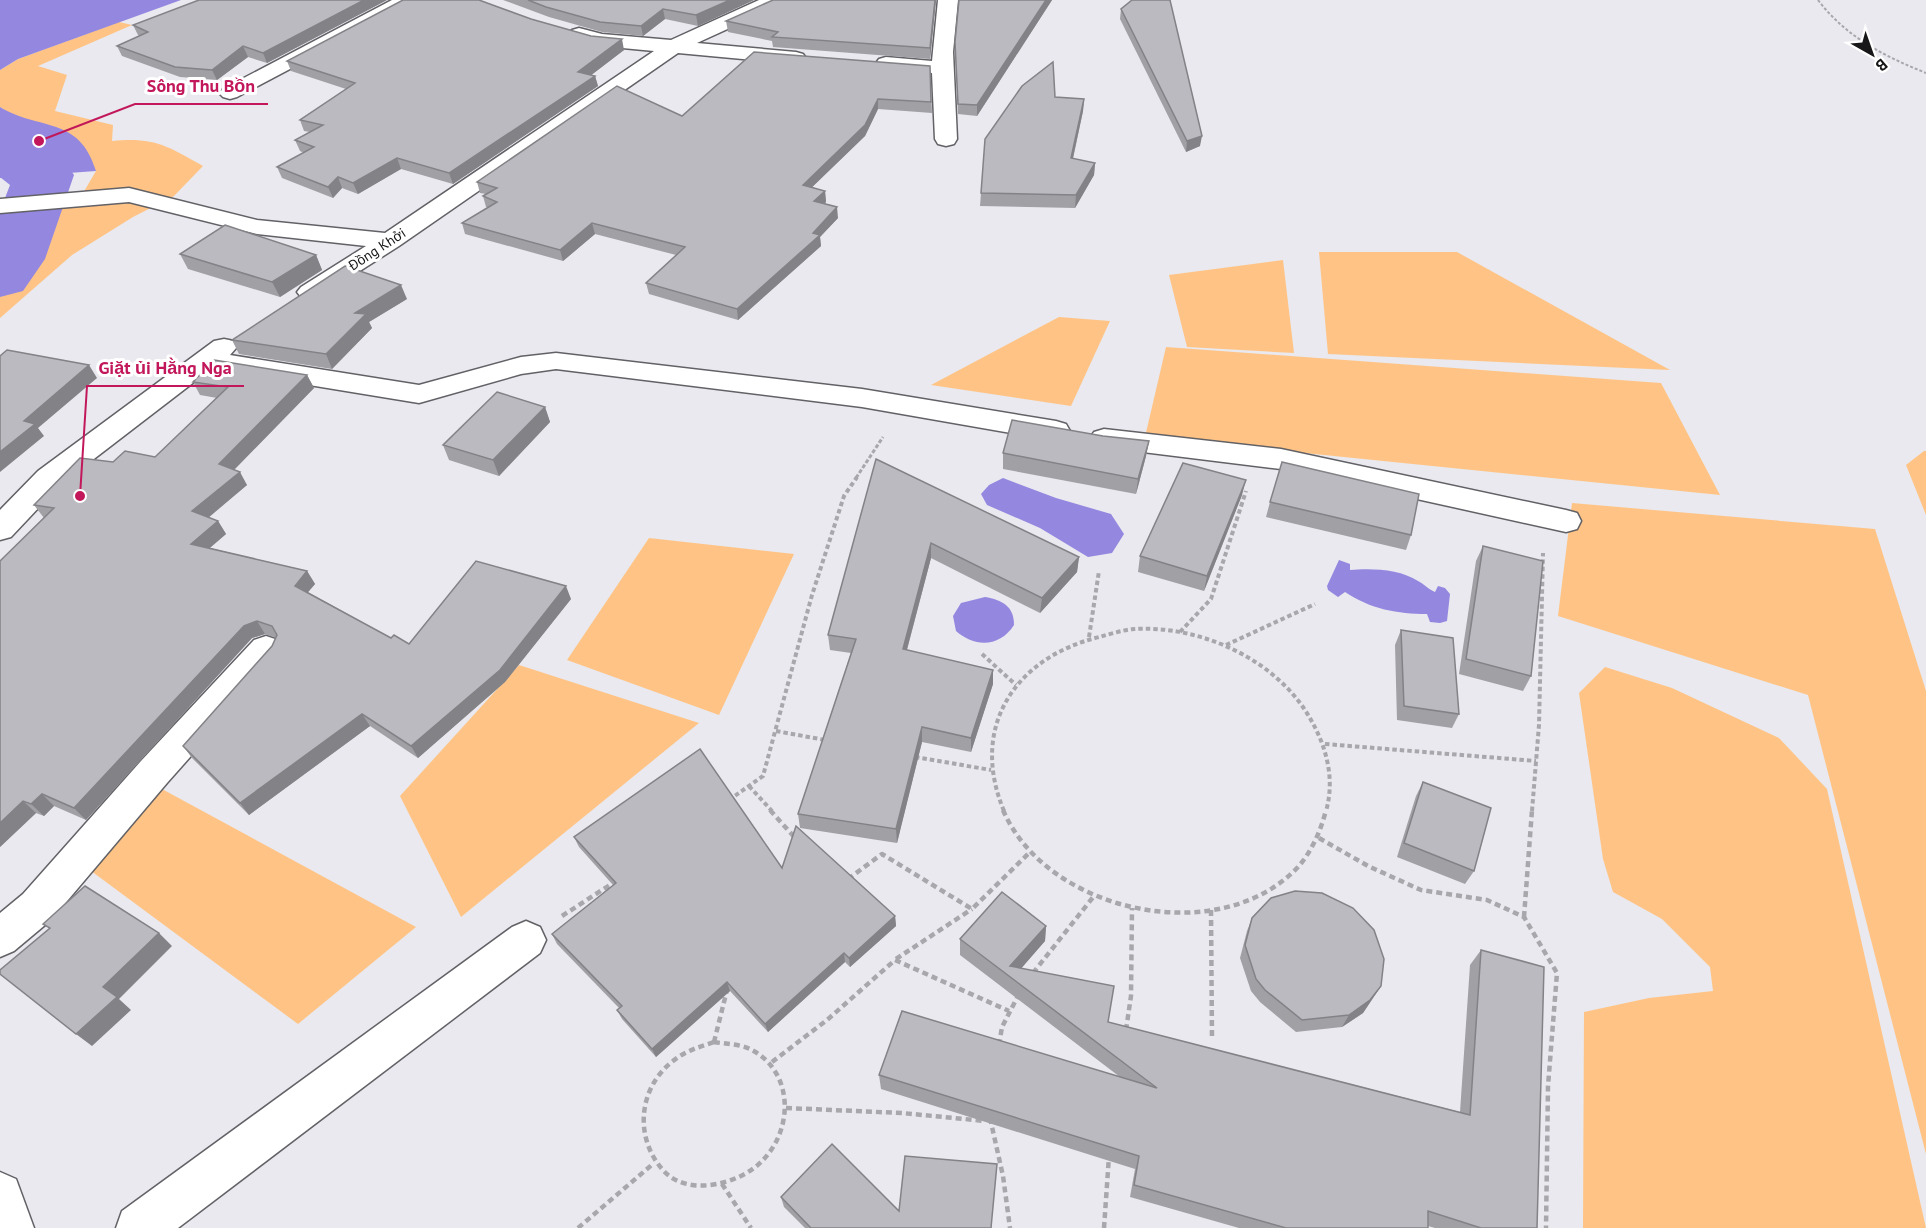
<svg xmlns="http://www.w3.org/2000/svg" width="1926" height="1228" viewBox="0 0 1926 1228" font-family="'PT Sans',sans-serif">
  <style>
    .green { fill: #ffc485 }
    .water { fill: #9387e0 }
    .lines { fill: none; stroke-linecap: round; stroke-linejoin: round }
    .river { fill: #9387e0; fill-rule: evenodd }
    .minor-casing { stroke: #626166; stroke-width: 3 }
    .path-far3 { stroke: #a7a7ac; stroke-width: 2; stroke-dasharray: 3 2; stroke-linecap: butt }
    .path-far2 { stroke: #a7a7ac; stroke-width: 3; stroke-dasharray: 4 2; stroke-linecap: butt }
    .path-far1 { stroke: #a7a7ac; stroke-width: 4; stroke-dasharray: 4.5 3; stroke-linecap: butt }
    .path { stroke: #a7a7ac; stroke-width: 4.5; stroke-dasharray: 6 4; stroke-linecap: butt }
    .minor { fill: #fff; fill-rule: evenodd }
    .wall { fill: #a1a0a5 }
    .shaded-wall { fill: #838286 }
    .building { fill: #bbbac0; stroke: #838286; stroke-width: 1.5 }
    .labels { text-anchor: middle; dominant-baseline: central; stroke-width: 6; stroke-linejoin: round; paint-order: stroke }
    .far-street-label { font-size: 14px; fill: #171719; stroke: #fff }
    .leader { fill: none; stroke: #c2185b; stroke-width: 2 }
    .callout-dot { fill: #c2185b; stroke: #fff; stroke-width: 2 }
    .callout-label { font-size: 18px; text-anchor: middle; font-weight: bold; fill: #c2185b; stroke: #fff; stroke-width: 6; stroke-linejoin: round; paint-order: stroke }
  </style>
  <rect width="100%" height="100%" fill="#e9e9ef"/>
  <!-- green -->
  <g class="green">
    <path d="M 119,22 L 132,25 L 38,66 L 67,75 L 55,111 L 113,125 L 112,141 C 155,137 167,146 203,166 L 174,196 L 133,217 L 72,255 L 0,318 L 0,216 L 76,205 L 96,171 L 0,107 L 0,70 L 18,59 Z"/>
    <path d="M 1319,252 L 1457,252 L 1670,370 L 1328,354 Z"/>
    <path d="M 1283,260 L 1294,353 L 1187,347 L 1169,275 Z"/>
    <path d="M 1059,317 L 1110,321 L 1071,406 L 931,385 Z"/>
    <path d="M 1166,347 L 1661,383 L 1720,495 L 1145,437 Z"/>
    <path d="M 1924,451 L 1926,451 L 1926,515 L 1906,465 Z"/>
    <path d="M 1572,503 L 1875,529 L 1926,691 L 1926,1154 L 1808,695 L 1558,616 Z"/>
    <path d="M 649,538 L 794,554 L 719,715 L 567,660 Z"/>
    <path d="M 519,665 L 699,723 L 461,917 L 400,796 Z"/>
    <path d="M 1605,667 L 1672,688 L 1779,738 L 1827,789 L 1926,1228 L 1583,1228 L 1584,1012 L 1649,998 L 1713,991 L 1710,967 L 1662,919 L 1613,892 L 1603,859 L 1579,693 Z"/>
    <path d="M 162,789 L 416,927 L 298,1024 L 83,865 Z"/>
  </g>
  <!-- water -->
  <g class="water">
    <path d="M 0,0 L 181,0 L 18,59 L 0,70 Z"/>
    <path d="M 0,107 C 39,131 79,115 96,171 L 0,178 Z"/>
    <path d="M 1003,478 L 1056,498 L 1111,514 L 1124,534 L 1112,553 L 1088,557 L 1040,528 L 987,505 L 981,494 L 989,485 Z"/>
    <path d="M 1339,560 L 1350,564 L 1350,570 C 1371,568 1400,569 1418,581 C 1424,584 1428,589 1435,592 L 1438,586 L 1445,588 L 1450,594 L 1447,621 L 1440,623 L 1430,622 L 1427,614 C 1398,614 1370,609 1345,592 L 1338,597 L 1328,590 L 1327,586 Z"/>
    <path d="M 985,597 C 1002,600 1014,606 1014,625 C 1000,647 975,648 956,631 L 953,616 L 961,603 Z"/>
  </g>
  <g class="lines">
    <!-- river -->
    <path class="river" d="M 0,136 C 25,143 42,157 65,162 L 74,175 L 45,259 L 23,291 L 0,297 L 0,211 L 10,185 L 0,177 Z"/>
    <defs>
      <g id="minor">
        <path d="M 392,0 L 416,0 L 413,4 L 237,97 L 230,99 L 223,97 L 219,93 L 223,89 Z"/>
        <path d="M 759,0 L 785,0 L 782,4 L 697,43 L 796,52 L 803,54 L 806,58 L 803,62 L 796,64 L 678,53 L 399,246 L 319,297 L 310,300 L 301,297 L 297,292 L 301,287 L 366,246 L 257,234 L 129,202 L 0,213 L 0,199 L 129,188 L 257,220 L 385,233 L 654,51 L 601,46 L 572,38 L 569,34 L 572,30 L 579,28 L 602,34 L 671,40 Z"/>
        <path d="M 938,0 L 958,0 L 953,52 L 957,139 L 954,144 L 946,146 L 938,144 L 935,139 L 932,73 L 886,69 L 879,67 L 876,63 L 879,59 L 886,57 L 932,61 Z"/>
        <path d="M 224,339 L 234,341 L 237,347 L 230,355 L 419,385 L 521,357 L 556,353 L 862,389 L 1056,421 L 1066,424 L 1070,431 L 1066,438 L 1056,441 L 862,407 L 556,369 L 521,374 L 419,403 L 211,369 L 60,485 L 11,537 L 0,540 L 0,510 L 38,471 L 214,341 Z"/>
        <path d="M 1104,429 L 1281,449 L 1566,510 L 1577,513 L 1581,521 L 1577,529 L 1566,532 L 1281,469 L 1094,446 L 1089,439 L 1094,432 Z"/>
        <path d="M 266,636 L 278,640 L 283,649 L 278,658 L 167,783 L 51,920 L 14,951 L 0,957 L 0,913 L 23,894 L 141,761 L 254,640 Z"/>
        <path d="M 526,921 L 540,927 L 546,940 L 540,953 L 178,1228 L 116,1228 L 122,1211 L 512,927 Z"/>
        <path d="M 0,1172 L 16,1179 L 34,1228 L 0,1228 Z"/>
      </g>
    </defs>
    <!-- minor casing -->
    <use href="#minor" class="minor-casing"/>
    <!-- path-far3 -->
    <path class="path-far3" d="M 1818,0 C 1846,37 1884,56 1926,73"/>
    <!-- path-far2 -->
    <path class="path-far2" d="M 856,478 L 883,437"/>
    <!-- path-far1 -->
    <g class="path-far1">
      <path d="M 1180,632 L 1211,599 L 1246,491"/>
      <path d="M 1089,637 L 1099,571"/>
      <path d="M 1226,645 L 1315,604"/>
      <path d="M 982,654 L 1016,685"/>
      <path d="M 776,731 L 825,740"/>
      <path d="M 1325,744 L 1536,761"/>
      <path d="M 915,757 L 991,770"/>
      <path d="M 749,786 L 772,811"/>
      <path d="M 729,800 L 763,776 L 812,595 L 844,496 L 857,477"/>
      <path d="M 1004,811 C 969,728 1014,658 1099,637 C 1110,634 1123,630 1134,629 C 1201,625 1278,660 1311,720 C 1327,748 1335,780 1326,811"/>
      <path d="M 1532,811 L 1539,725 L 1543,553"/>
    </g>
    <!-- path -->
    <g class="path">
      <path d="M 770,810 L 796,839"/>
      <path d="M 1003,810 C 1047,913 1220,950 1298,867 C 1312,851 1321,830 1326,810"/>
      <path d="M 1319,838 L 1368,866 L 1421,890 L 1487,900 L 1524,917 L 1557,973 L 1548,1086 L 1546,1228"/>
      <path d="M 848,879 L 882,854 L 972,909 L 1030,852"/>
      <path d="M 1211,910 L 1212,1039"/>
      <path d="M 562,916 L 616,881"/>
      <path d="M 1524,917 L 1532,810"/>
      <path d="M 896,959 L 972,909"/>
      <path d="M 1033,973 L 1094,896"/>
      <path d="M 1126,1030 L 1131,996 L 1132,908"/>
      <path d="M 714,1042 C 725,1044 740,1044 750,1049 C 793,1070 795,1128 762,1161 C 740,1184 687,1198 663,1170 C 634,1138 638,1088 673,1061 C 685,1051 699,1047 714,1042 Z"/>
      <path d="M 714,1042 L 727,990"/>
      <path d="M 999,1045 L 1002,1027 L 1019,994"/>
      <path d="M 772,1062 L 827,1020 L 895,960 L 1009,1011"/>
      <path d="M 786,1108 L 902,1113 L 985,1121"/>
      <path d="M 990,1118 L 1003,1176 L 1010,1228"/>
      <path d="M 722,1184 L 751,1228"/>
      <path d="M 578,1228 L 654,1163"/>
      <path d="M 1104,1228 L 1109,1156"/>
    </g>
    <!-- minor -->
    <use href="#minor" class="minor"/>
  </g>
  <!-- wall -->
  <g class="wall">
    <path d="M 387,0 L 267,63 L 248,57 L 217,80 L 180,77 L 122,56 L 117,46 L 140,36 L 138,35 L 133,25 Z"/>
    <path d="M 503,0 L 754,0 L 698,26 L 665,19 L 643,36 L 602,32 L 549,17 Z"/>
    <path d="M 773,0 L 936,0 L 930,59 L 773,47 L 772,41 L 728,32 L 726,21 Z"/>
    <path d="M 959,0 L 1052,0 L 977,116 L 958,114 L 955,52 Z"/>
    <path d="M 1121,9 L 1200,146 L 1186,152 L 1120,19 Z"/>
    <path d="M 531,19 L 624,50 L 591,75 L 595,76 L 598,86 L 453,184 L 401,169 L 358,194 L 342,188 L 333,198 L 282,178 L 277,167 L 304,153 L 300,151 L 295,140 L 310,132 L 304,131 L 300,120 L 346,89 L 291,71 L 287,61 Z"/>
    <path d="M 930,66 L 932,113 L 878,109 L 865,136 L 812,187 L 825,191 L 826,202 L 824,204 L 838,218 L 820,237 L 821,246 L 738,320 L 649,294 L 646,283 L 676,255 L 595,234 L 563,261 L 465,234 L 462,223 L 488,207 L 486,207 L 483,196 L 486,194 L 480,193 L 477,182 L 682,116 Z"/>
    <path d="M 1055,97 L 1084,99 L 1083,111 L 1073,159 L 1095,163 L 1094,175 L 1075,208 L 980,206 L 981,193 Z"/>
    <path d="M 180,254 L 316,255 L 322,270 L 280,297 L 188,269 Z"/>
    <path d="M 407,299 L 369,322 L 372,328 L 332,369 L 239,354 L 232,340 Z"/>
    <path d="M 307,375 L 314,388 L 234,470 L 247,485 L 208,517 L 218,521 L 226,534 L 210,548 L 307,571 L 315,584 L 308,592 L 391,638 L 409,644 L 571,599 L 505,682 L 418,758 L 370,726 L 249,815 L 192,758 L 183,746 L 272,646 L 276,638 L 265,634 L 252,638 L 86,820 L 54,806 L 44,816 L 36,813 L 0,847 L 44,518 L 34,505 L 155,457 L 217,398 L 200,395 L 193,382 Z"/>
    <path d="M 545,407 L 550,422 L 499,476 L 449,460 L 443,445 Z"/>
    <path d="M 1103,436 L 1149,441 L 1146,456 L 1136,494 L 1003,469 L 1003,453 Z"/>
    <path d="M 876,459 L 1079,557 L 1077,572 L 1040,613 L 931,558 L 907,650 L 993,684 L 971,752 L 922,742 L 897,843 L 800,828 L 798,814 L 851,653 L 830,650 L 828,635 Z"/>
    <path d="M 1242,495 L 1204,591 L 1138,572 L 1140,556 Z"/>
    <path d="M 1270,502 L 1411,535 L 1406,550 L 1266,517 Z"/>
    <path d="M 1483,546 L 1531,676 L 1523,691 L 1459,674 L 1476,561 Z"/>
    <path d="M 1401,630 L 1459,714 L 1452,728 L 1397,720 L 1395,645 Z"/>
    <path d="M 1423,782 L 1474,871 L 1465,884 L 1397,857 L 1416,796 Z"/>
    <path d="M 574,837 L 782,868 L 895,916 L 896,926 L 850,967 L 845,962 L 768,1032 L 730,991 L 656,1057 L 622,1019 L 617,1010 L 619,1008 L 557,944 L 552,934 L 613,885 L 579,847 Z"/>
    <path d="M 1252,918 L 1381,986 L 1363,1013 L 1342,1027 L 1296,1032 L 1260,1002 L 1251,991 L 1240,958 L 1247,931 Z"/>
    <path d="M 1046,926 L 1045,941 L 1021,968 L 1108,1022 L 1460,1112 L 1470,965 L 1481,950 L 1537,1228 L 1435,1228 L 1428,1226 L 1428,1228 L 1239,1228 L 1130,1197 L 1135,1169 L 881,1089 L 879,1075 L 1120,1077 L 960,955 L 960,939 Z"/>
    <path d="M 781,1197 L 899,1211 L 992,1228 L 805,1228 L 784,1207 Z"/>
  </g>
  <!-- shaded-wall -->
  <g class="shaded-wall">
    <path d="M 364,0 L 387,0 L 267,63 L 263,53 Z"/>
    <path d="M 730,0 L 754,0 L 698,26 L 696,15 Z"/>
    <path d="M 935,0 L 936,0 L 930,59 L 930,48 Z"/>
    <path d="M 1046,0 L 1052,0 L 977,116 L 977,105 Z"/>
    <path d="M 663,9 L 665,19 L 643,36 L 641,26 Z"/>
    <path d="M 622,39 L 624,50 L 581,83 L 578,72 Z"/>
    <path d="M 243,46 L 248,57 L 217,80 L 212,70 Z"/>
    <path d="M 595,76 L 598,86 L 453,184 L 449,173 Z"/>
    <path d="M 878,99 L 878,109 L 865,136 L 804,195 L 803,185 Z"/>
    <path d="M 1084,99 L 1083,111 L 1070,171 L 1071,158 Z"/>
    <path d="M 1202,136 L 1200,146 L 1186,152 L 1187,141 Z"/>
    <path d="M 397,158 L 401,169 L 358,194 L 353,183 Z"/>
    <path d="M 1095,163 L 1094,175 L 1075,208 L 1076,195 Z"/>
    <path d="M 338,177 L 342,188 L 333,198 L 328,187 Z"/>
    <path d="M 825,191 L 826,202 L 815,212 L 814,201 Z"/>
    <path d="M 837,207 L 838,218 L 820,237 L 821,246 L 738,320 L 737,309 Z"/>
    <path d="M 592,223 L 595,234 L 563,261 L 560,250 Z"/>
    <path d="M 316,255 L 322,270 L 280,297 L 272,282 Z"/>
    <path d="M 401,285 L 407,299 L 369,322 L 372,328 L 332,369 L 326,354 L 355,313 Z"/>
    <path d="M 89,365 L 97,378 L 38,428 L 44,436 L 0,472 L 0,452 L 24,421 Z"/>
    <path d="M 307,375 L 314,388 L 227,477 L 219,464 Z"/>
    <path d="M 545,407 L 550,422 L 499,476 L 493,460 Z"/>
    <path d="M 1149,441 L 1146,456 L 1136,494 L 1138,479 Z"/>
    <path d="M 240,472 L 247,485 L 201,524 L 192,511 Z"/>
    <path d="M 1246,480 L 1242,495 L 1204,591 L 1207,576 Z"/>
    <path d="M 218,521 L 226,534 L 200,556 L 191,544 Z"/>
    <path d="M 931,543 L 931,558 L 903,664 L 903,649 Z"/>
    <path d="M 1079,557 L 1077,572 L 1040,613 L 1042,598 Z"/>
    <path d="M 307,571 L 315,584 L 303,598 L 295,586 Z"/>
    <path d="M 566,586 L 571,599 L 505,682 L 418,758 L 411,746 Z"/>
    <path d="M 257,621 L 265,634 L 252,638 L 86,820 L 74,808 L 244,626 Z"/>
    <path d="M 993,670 L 993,684 L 971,752 L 971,738 Z"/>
    <path d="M 362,714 L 370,726 L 249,815 L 240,803 Z"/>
    <path d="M 922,727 L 922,742 L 897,843 L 896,829 Z"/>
    <path d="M 42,794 L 54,806 L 44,816 L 31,804 Z"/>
    <path d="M 23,801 L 36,813 L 0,847 L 0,823 Z"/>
    <path d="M 895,916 L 896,926 L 850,967 L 849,958 Z"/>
    <path d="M 1046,926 L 1045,941 L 1012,979 L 1010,966 Z"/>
    <path d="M 159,933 L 172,946 L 119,999 L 131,1010 L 92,1046 L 76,1034 L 103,987 Z"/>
    <path d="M 844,953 L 845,962 L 768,1032 L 765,1024 Z"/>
    <path d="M 727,982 L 730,991 L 656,1057 L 652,1049 Z"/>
    <path d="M 1381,986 L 1363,1013 L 1342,1027 L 1349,1015 Z"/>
  </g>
  <!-- building -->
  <g class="building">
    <path d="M 199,0 L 364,0 L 263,53 L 243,46 L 212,70 L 175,67 L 117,46 L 148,32 L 133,25 Z"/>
    <path d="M 403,0 L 479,0 L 531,19 L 591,36 L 622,39 L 578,72 L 595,76 L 449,173 L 397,158 L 353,183 L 338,177 L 328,187 L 277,167 L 314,147 L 295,140 L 323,125 L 300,120 L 355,83 L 287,61 Z"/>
    <path d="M 528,0 L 730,0 L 696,15 L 663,9 L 641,26 L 600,22 L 546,7 Z"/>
    <path d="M 773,0 L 935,0 L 930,48 L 772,37 L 778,32 L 726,21 Z"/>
    <path d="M 959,0 L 1046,0 L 977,105 L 958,104 L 955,42 Z"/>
    <path d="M 1132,0 L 1170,0 L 1202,136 L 1187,141 L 1121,9 Z"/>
    <path d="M 754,52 L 930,66 L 931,102 L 878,99 L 865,125 L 803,185 L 825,191 L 814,201 L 837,207 L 813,233 L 820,235 L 737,309 L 646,283 L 685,247 L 592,223 L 560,250 L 462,223 L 497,202 L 483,196 L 497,188 L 477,182 L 617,86 L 682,116 Z"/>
    <path d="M 1053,62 L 1055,97 L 1084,99 L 1071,158 L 1095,163 L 1076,195 L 981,193 L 985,139 L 1022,86 Z"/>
    <path d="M 225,225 L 316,255 L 272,282 L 180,254 Z"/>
    <path d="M 345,266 L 401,285 L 355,313 L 366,314 L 326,354 L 232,340 Z"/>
    <path d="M 7,350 L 89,365 L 24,421 L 35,424 L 0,452 L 0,356 Z"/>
    <path d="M 214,360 L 307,375 L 219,464 L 240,472 L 192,511 L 218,521 L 191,544 L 307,571 L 295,586 L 391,638 L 394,635 L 409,644 L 476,561 L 566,586 L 500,670 L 411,746 L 362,714 L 240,803 L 183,746 L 272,646 L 277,635 L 272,626 L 257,621 L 244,626 L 74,808 L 42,794 L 31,804 L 23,801 L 0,823 L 0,561 L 54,508 L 34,505 L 80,458 L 113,462 L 125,451 L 155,457 L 228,387 L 193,382 Z"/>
    <path d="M 497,392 L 545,407 L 493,460 L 443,445 Z"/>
    <path d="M 1012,420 L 1103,436 L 1149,441 L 1138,479 L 1003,453 Z"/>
    <path d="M 876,459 L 1079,557 L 1042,598 L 931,543 L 903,649 L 993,670 L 971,738 L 922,727 L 896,829 L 798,814 L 856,639 L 828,635 Z"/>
    <path d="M 1282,462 L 1419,494 L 1411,535 L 1270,502 Z"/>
    <path d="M 1183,463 L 1246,480 L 1207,576 L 1140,556 Z"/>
    <path d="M 1483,546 L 1543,561 L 1531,676 L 1466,659 Z"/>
    <path d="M 1401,630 L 1453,638 L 1459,714 L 1404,706 Z"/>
    <path d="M 700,749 L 782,868 L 796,826 L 895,916 L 849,958 L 844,953 L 765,1024 L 727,982 L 652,1049 L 617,1010 L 622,1006 L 552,934 L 616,883 L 574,837 Z"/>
    <path d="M 1423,782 L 1491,808 L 1474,871 L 1404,843 Z"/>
    <path d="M 85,886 L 159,933 L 103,987 L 117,997 L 76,1034 L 0,974 L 0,970 L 50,928 L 43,924 Z"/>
    <path d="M 1295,891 L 1322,893 L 1353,908 L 1374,930 L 1384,959 L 1381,986 L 1370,1000 L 1349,1015 L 1302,1020 L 1265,990 L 1256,979 L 1245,945 L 1252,918 L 1271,898 Z"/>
    <path d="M 1002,892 L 1046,926 L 1010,966 L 1114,986 L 1108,1022 L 1470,1115 L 1481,950 L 1544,967 L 1537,1228 L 1481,1228 L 1428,1211 L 1428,1228 L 1286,1228 L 1134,1185 L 1139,1156 L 879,1075 L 902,1011 L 1157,1088 L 960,939 Z"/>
    <path d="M 832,1144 L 899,1211 L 905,1156 L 997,1164 L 991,1228 L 811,1228 L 781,1197 Z"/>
  </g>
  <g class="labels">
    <!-- far-street labels -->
    <g class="far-street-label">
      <text transform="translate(377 249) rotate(-33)">Đồng Khởi</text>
    </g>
  </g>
  <!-- callouts -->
  <path class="leader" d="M39 141L135 104H268M80 496L87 386H244"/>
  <g class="callout-dot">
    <circle cx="39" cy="141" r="6"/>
    <circle cx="80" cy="496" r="6"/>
  </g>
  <g class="callout-label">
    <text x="201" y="92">Sông Thu Bồn</text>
    <text x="165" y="374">Giặt ủi Hằng Nga</text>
  </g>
  <!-- north arrow -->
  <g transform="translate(1872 54) rotate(140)" stroke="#ffffff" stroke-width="4.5" paint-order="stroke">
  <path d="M0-4.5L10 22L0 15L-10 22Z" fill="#171719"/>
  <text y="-9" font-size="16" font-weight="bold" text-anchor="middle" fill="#171719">B</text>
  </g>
</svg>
